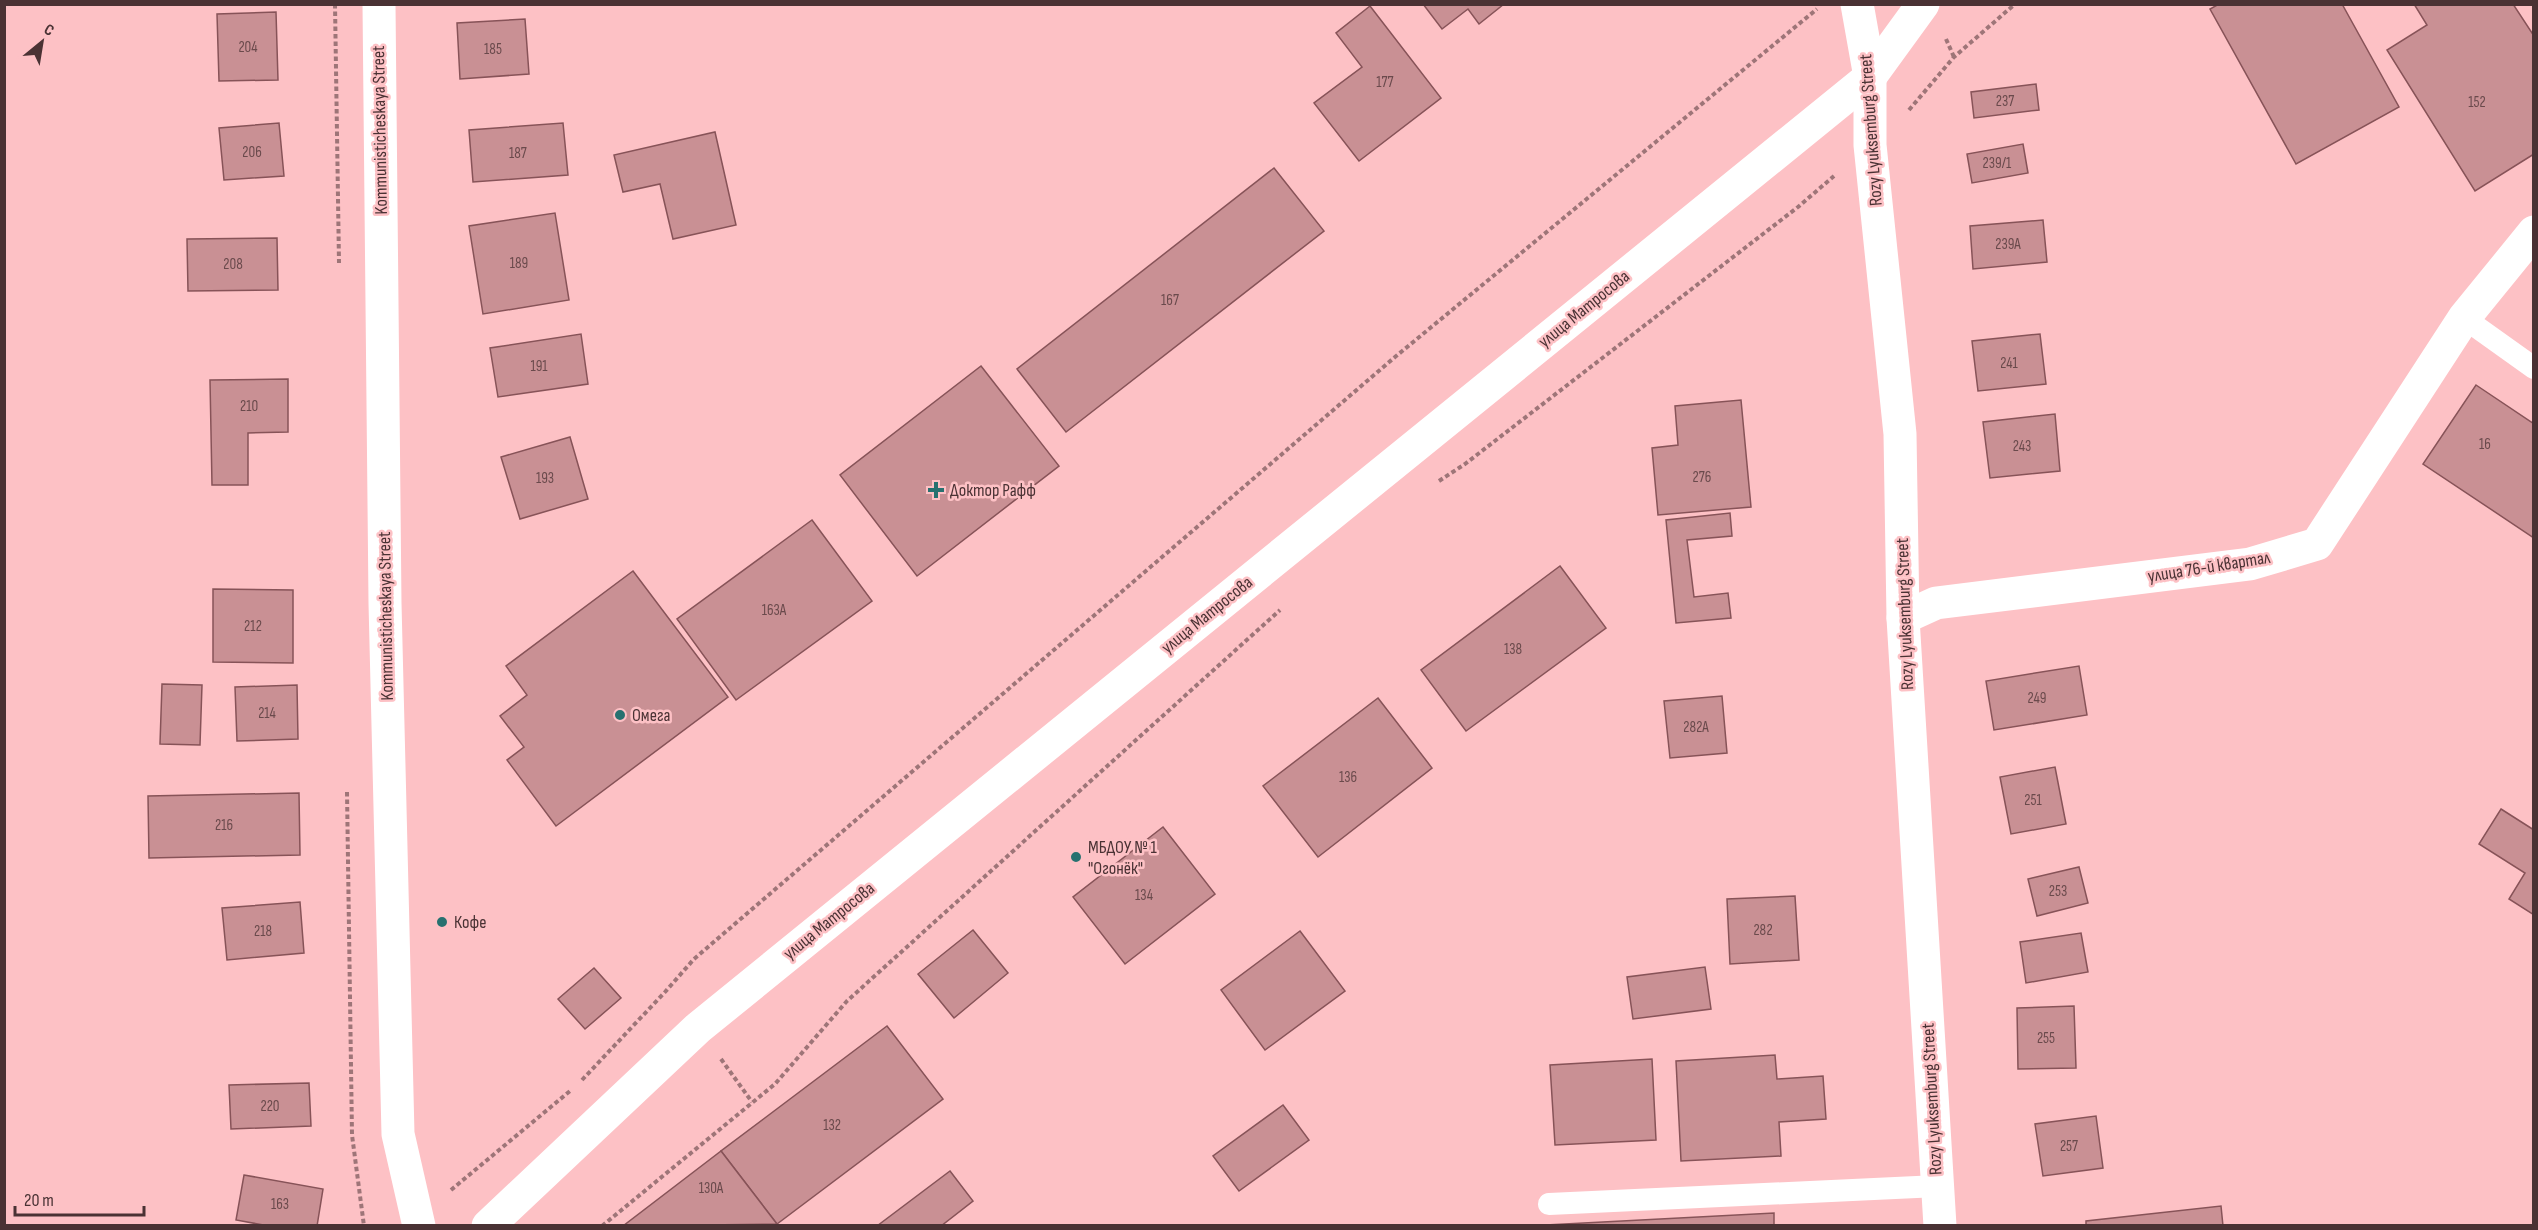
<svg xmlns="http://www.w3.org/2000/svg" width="2538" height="1230" viewBox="0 0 2538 1230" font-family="'Sofia Sans Condensed',sans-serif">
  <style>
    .building { fill: #c99094; stroke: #875358; stroke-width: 1.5 }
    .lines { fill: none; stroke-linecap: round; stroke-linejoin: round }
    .path { stroke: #9e7578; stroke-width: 4; stroke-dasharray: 4.5 3; stroke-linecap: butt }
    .lane { stroke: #fff; stroke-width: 22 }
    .street { stroke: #fff; stroke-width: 33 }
    .secondary { stroke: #fff; stroke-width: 33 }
    .poi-dot { fill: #277170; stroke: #fdc1c5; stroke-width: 2 }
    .labels { text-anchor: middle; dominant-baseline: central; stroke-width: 5; stroke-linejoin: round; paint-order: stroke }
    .number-label { font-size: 15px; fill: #6a4a4c }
    .street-label { font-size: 18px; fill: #4a3234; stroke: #fdc1c5 }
    .poi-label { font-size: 18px; fill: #4a3234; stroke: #fdc1c5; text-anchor: start }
  </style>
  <rect width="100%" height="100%" fill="#fdc1c5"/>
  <!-- building -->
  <g class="building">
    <path d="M 1423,4 L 1504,4 L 1479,24 L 1468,9 L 1442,29 Z"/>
    <path d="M 2219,4 L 2342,4 L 2399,107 L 2296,164 L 2210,9 Z"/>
    <path d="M 2414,4 L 2513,4 L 2534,36 L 2534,154 L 2475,191 L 2387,50 L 2427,25 Z"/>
    <path d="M 1370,6 L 1441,98 L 1359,161 L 1314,103 L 1362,67 L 1336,33 Z"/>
    <path d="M 276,12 L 278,80 L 219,81 L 217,14 Z"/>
    <path d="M 525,19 L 529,74 L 460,79 L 457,23 Z"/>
    <path d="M 2036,84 L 2039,110 L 1974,118 L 1971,92 Z"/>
    <path d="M 279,123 L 284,176 L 224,180 L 219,128 Z"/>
    <path d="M 563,123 L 568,175 L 473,182 L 469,130 Z"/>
    <path d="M 715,132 L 736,225 L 673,239 L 660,184 L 623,192 L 614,155 Z"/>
    <path d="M 2023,144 L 2028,173 L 1972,183 L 1967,154 Z"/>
    <path d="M 1274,168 L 1324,231 L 1066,432 L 1017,369 Z"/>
    <path d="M 555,213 L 569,300 L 483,314 L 469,226 Z"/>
    <path d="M 2043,220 L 2047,262 L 1973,269 L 1970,226 Z"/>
    <path d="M 277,238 L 278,290 L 188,291 L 187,239 Z"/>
    <path d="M 581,334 L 588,384 L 498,397 L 490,348 Z"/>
    <path d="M 2040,334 L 2046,384 L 1978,391 L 1972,341 Z"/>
    <path d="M 981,366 L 1059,466 L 917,576 L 840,475 Z"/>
    <path d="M 288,379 L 288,432 L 248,433 L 248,485 L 212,485 L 210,380 Z"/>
    <path d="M 2476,385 L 2534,424 L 2534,538 L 2423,464 Z"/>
    <path d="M 1741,400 L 1751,507 L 1658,515 L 1652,448 L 1678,445 L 1675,406 Z"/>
    <path d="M 2055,414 L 2060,471 L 1990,478 L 1983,422 Z"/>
    <path d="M 570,437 L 588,499 L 520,519 L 501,457 Z"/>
    <path d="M 1730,513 L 1732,536 L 1687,540 L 1694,597 L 1728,593 L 1731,618 L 1676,623 L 1666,520 Z"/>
    <path d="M 812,520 L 872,601 L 736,700 L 677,619 Z"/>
    <path d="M 1560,566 L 1606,628 L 1466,731 L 1421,670 Z"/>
    <path d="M 633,571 L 728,697 L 556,826 L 507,760 L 524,747 L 500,716 L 527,695 L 506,666 Z"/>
    <path d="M 213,589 L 293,590 L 293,663 L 213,662 Z"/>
    <path d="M 2079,666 L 2087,715 L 1994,730 L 1986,681 Z"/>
    <path d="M 162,684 L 202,685 L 200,745 L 160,744 Z"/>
    <path d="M 297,685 L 298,739 L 237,741 L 235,687 Z"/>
    <path d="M 1722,696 L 1727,753 L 1670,758 L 1664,701 Z"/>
    <path d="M 1378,698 L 1432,768 L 1318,857 L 1263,786 Z"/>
    <path d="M 2055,767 L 2066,824 L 2011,834 L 2000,777 Z"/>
    <path d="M 299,793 L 300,855 L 149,858 L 148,796 Z"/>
    <path d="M 2501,809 L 2534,830 L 2534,915 L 2509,899 L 2525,873 L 2479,844 Z"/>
    <path d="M 1163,827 L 1215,894 L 1125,964 L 1073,897 Z"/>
    <path d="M 2079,867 L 2088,903 L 2037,916 L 2028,879 Z"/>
    <path d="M 1795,896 L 1799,960 L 1730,964 L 1727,899 Z"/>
    <path d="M 300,902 L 304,953 L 227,960 L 222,908 Z"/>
    <path d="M 973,930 L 1008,973 L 954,1018 L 918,974 Z"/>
    <path d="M 1300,931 L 1345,991 L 1265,1050 L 1221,990 Z"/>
    <path d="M 2081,933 L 2088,972 L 2026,983 L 2020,942 Z"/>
    <path d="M 1705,967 L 1711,1009 L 1633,1019 L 1627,977 Z"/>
    <path d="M 594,968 L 621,998 L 585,1029 L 558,999 Z"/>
    <path d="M 2074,1006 L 2076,1068 L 2018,1069 L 2017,1008 Z"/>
    <path d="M 887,1026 L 943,1099 L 777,1224 L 721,1151 Z"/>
    <path d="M 1775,1055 L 1777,1079 L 1823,1076 L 1826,1119 L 1779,1122 L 1781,1156 L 1681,1161 L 1676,1061 Z"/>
    <path d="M 1652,1059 L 1656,1140 L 1555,1145 L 1550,1065 Z"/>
    <path d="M 309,1083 L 311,1126 L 231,1129 L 229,1085 Z"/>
    <path d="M 1283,1105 L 1309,1140 L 1239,1191 L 1213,1156 Z"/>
    <path d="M 2096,1116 L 2103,1168 L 2043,1176 L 2035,1124 Z"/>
    <path d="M 721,1151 L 777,1224 L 623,1226 Z"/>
    <path d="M 950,1171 L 973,1201 L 941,1226 L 877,1226 Z"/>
    <path d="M 244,1175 L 323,1189 L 317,1226 L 269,1226 L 236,1220 Z"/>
    <path d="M 2221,1206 L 2223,1226 L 2086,1226 L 2086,1221 Z"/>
    <path d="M 1774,1213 L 1774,1226 L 1546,1226 L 1546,1225 Z"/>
  </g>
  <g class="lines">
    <!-- path -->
    <g class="path">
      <path d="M 335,4 L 339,263"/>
      <path d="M 1946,39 L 1954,57"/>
      <path d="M 1909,110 L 1954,57 L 2015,4"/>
      <path d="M 1439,481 L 1465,464 L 1798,207 L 1834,176"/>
      <path d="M 347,792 L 352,1135 L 364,1226"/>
      <path d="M 721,1059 L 752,1102"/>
      <path d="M 582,1080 L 665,992 L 694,959 L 1395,357 L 1817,9"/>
      <path d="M 451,1190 L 570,1091"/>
      <path d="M 602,1226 L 775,1084 L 847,1001 L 1280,610"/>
    </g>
    <!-- lane -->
    <g class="lane">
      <path d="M 2464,318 L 2534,368"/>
      <path d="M 1549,1204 L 1938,1186"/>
    </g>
    <!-- street -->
    <g class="street">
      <path d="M 379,4 L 385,603 L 398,1134 L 419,1226"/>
      <path d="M 1870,77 L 1870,145 L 1900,434 L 1903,618 L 1940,1226"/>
      <path d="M 1903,618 L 1936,603 L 2250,564 L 2317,544 L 2464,318 L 2534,232"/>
    </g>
    <!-- secondary -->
    <g class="secondary">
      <path d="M 1857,4 L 1870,77"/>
      <path d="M 488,1226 L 698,1028 L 1870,77 L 1923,4"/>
    </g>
  </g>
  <!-- markers -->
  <g class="poi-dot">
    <path d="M933 481h6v6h6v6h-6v6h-6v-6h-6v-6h6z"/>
    <circle cx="620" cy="715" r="6"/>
    <circle cx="1076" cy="857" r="6"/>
    <circle cx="442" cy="922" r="6"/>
  </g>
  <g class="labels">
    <!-- number labels -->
    <g class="number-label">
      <text x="248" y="47">204</text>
      <text x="493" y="49">185</text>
      <text x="1385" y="82">177</text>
      <text x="2005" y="101">237</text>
      <text x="2477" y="102">152</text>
      <text x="252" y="152">206</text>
      <text x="518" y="153">187</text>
      <text x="1997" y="163">239/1</text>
      <text x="2008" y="244">239А</text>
      <text x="519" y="263">189</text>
      <text x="233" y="264">208</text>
      <text x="1170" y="300">167</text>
      <text x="2009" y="363">241</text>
      <text x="539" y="366">191</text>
      <text x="249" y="406">210</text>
      <text x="2485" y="444">16</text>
      <text x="2022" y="446">243</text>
      <text x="1702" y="477">276</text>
      <text x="545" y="478">193</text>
      <text x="774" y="610">163А</text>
      <text x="253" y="626">212</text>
      <text x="1513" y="649">138</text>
      <text x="2037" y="698">249</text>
      <text x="267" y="713">214</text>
      <text x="1696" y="727">282А</text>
      <text x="1348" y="777">136</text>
      <text x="2033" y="800">251</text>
      <text x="224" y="825">216</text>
      <text x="2058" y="891">253</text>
      <text x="1144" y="895">134</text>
      <text x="1763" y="930">282</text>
      <text x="263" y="931">218</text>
      <text x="2046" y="1038">255</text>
      <text x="270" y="1106">220</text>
      <text x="832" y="1125">132</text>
      <text x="2069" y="1146">257</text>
      <text x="711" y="1188">130А</text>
      <text x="280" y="1204">163</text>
    </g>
    <!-- street labels -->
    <g class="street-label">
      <text transform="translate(380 130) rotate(-91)">Kommunisticheskaya Street</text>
      <text transform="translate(1871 130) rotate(-94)">Rozy Lyuksemburg Street</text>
      <text transform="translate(1584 309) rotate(-39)">улица Матросова</text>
      <text transform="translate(2209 567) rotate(-9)">улица 76-й квартал</text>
      <text transform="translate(1905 614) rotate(-92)">Rozy Lyuksemburg Street</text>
      <text transform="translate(1207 615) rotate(-39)">улица Матросова</text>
      <text transform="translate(386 616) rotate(-91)">Kommunisticheskaya Street</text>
      <text transform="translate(829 921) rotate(-39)">улица Матросова</text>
      <text transform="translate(1932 1099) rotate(-93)">Rozy Lyuksemburg Street</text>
    </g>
    <!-- poi labels -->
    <g class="poi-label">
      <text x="950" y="490">Доктор Рафф</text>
      <text x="632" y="715">Омега</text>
      <text x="1088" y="847">МБДОУ № 1<tspan x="1088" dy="21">"Огонёк"</tspan></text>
      <text x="454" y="922">Кофе</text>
    </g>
  </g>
  <!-- border -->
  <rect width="2538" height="1230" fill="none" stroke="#4a3234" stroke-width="12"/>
  <!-- north arrow -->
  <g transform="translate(42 42) rotate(30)" stroke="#fdc1c5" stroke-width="4.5" paint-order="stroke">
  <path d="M0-4.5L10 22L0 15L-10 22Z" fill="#4a3234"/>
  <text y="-9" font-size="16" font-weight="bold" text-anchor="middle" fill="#4a3234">С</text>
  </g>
  <!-- scale -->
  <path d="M15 1206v9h129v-9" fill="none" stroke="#4a3234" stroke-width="3"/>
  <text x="24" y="1206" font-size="18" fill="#4a3234" stroke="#fdc1c5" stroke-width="4.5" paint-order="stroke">20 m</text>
</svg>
